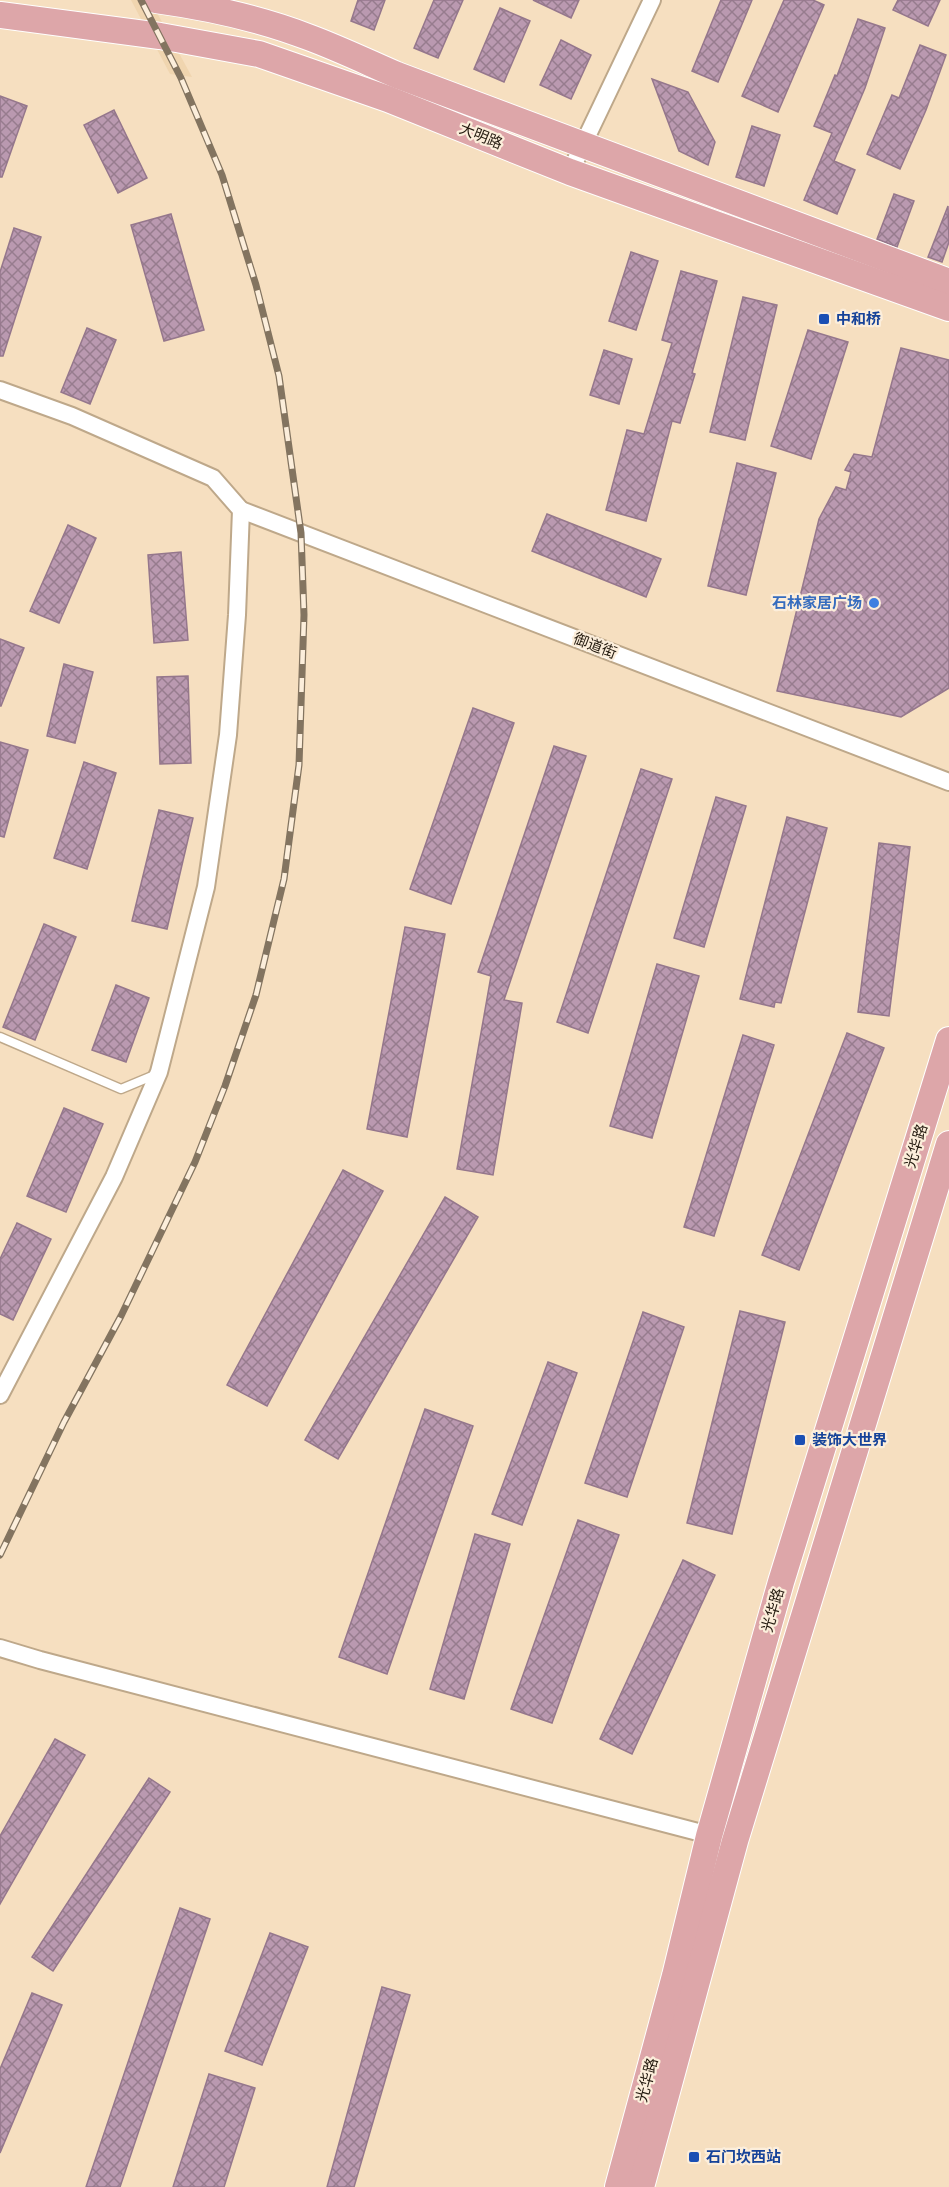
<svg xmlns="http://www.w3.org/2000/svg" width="949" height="2187" viewBox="0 0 949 2187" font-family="'Roboto Serif','Noto Sans SC',serif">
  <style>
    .built { fill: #f0d5af }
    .building { fill: url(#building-cross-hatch); stroke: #95778c; stroke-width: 1.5 }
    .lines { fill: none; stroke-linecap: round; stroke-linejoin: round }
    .lane-casing { stroke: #bea88a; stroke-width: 11 }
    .street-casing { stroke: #bea88a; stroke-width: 20 }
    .primary-casing { stroke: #fff; stroke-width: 28 }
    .lane { stroke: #fff; stroke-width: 8 }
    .street { stroke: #fff; stroke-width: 16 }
    .primary { stroke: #dda6a9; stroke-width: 26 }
    .rail-casing { stroke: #837460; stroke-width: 7 }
    .rail { stroke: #fceedb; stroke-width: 4.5; stroke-dasharray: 14; stroke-linecap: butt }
    .transit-dot { fill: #1a4fb4; stroke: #fceedb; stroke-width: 2 }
    .shop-dot { fill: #3f7fe0; stroke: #fceedb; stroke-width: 2 }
    .labels { text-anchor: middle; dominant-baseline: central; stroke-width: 4.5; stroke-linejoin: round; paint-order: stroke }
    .street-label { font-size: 15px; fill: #241b10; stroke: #fceedb }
    .transit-label { font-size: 15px; font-weight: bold; fill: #164399; stroke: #fceedb; text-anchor: start }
    .shop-label { font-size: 15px; font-weight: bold; fill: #366cbe; stroke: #fceedb; text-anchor: end }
  </style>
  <defs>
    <pattern id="building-cross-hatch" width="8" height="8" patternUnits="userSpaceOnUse" patternTransform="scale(1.5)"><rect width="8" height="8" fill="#ba99b0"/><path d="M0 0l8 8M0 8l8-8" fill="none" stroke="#977c8e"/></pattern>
  </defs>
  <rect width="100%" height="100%" fill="#f6dfc0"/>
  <!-- built -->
  <path class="built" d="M 131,0 L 150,0 L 192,77 L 170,74 Z"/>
  <!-- building -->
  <g class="building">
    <path d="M 358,0 L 385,0 L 374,30 L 351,21 Z"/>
    <path d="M 434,0 L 463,0 L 438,58 L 414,48 Z"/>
    <path d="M 533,0 L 579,0 L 571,18 Z"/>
    <path d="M 721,0 L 752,0 L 718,82 L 692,71 Z"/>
    <path d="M 784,0 L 813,0 L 824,5 L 778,112 L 742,96 Z"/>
    <path d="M 898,0 L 940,0 L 928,26 L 893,10 Z"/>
    <path d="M 500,8 L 530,21 L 504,82 L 474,69 Z"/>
    <path d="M 858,19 L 885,28 L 865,88 L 834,161 L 855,170 L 837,214 L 804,200 L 832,133 L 814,126 L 835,75 L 837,76 Z"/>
    <path d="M 561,40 L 591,55 L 571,99 L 540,85 Z"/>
    <path d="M 920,45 L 946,55 L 926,110 L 900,169 L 867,154 L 892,95 L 899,98 Z"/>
    <path d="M 652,79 L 688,92 L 715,142 L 708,165 L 679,151 Z"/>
    <path d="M 0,96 L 27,106 L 2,177 L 0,177 Z"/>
    <path d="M 114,110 L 147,178 L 118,193 L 84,125 Z"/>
    <path d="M 752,126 L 780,135 L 764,186 L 736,177 Z"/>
    <path d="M 894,194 L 914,201 L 897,247 L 877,239 Z"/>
    <path d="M 948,206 L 949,242 L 942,262 L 928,257 Z"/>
    <path d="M 171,214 L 204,330 L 164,341 L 131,225 Z"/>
    <path d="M 14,228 L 41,237 L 3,356 L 0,356 L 0,272 Z"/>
    <path d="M 631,252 L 658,261 L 636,330 L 609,321 Z"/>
    <path d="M 681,271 L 717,281 L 692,373 L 695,374 L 680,423 L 672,421 L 646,521 L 606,510 L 627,430 L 644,434 L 672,343 L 662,340 Z"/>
    <path d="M 743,297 L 777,305 L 745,440 L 710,432 Z"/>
    <path d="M 87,328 L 116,340 L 90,404 L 61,392 Z"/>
    <path d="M 808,330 L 848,342 L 811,459 L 771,446 Z"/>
    <path d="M 901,348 L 949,360 L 949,688 L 901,717 L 777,691 L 819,519 L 836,487 L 846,490 L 851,472 L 845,470 L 854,454 L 872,457 Z"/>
    <path d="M 604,350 L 632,359 L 619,404 L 590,395 Z"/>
    <path d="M 737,463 L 776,473 L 746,595 L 708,586 Z"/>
    <path d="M 547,514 L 661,559 L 646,597 L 532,551 Z"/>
    <path d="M 68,525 L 96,538 L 59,623 L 30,611 Z"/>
    <path d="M 181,552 L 188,640 L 154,643 L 148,555 Z"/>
    <path d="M 0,639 L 24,648 L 1,706 L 0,706 Z"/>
    <path d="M 64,664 L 93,672 L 75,743 L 47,736 Z"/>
    <path d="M 188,676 L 191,763 L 160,764 L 157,677 Z"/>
    <path d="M 473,708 L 514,723 L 451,904 L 410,889 Z"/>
    <path d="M 0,742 L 28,750 L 4,837 L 0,836 Z"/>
    <path d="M 554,746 L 586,756 L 504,1000 L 522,1003 L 493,1175 L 457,1169 L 491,976 L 478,972 Z"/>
    <path d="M 84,762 L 116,773 L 87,869 L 54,858 Z"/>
    <path d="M 641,769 L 672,779 L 588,1033 L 557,1022 Z"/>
    <path d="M 716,797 L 746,806 L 704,947 L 674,938 Z"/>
    <path d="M 159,810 L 193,818 L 167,929 L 132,921 Z"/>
    <path d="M 787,817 L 827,828 L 781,1003 L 775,1002 L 774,1007 L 740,999 Z"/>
    <path d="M 879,843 L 910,847 L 889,1016 L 858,1012 Z"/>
    <path d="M 44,924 L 76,937 L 35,1040 L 3,1027 Z"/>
    <path d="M 405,927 L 445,934 L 407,1137 L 367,1129 Z"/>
    <path d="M 657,964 L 699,976 L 652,1138 L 610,1126 Z"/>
    <path d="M 116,985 L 149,998 L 126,1062 L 92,1050 Z"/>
    <path d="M 847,1033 L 884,1048 L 799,1270 L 762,1255 Z"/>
    <path d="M 743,1035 L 774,1045 L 714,1236 L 684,1227 Z"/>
    <path d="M 64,1108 L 103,1124 L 66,1212 L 27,1196 Z"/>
    <path d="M 343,1170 L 383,1191 L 267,1406 L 227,1385 Z"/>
    <path d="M 445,1197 L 478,1217 L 338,1459 L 305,1440 Z"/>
    <path d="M 17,1223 L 51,1239 L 13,1320 L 0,1314 L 0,1259 Z"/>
    <path d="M 740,1311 L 785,1322 L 732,1534 L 687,1523 Z"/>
    <path d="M 643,1312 L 684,1327 L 627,1497 L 585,1483 Z"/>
    <path d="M 548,1362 L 577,1373 L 522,1525 L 492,1514 Z"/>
    <path d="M 425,1409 L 473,1426 L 387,1674 L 339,1657 Z"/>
    <path d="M 578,1520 L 619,1535 L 552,1723 L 511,1709 Z"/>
    <path d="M 475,1534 L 510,1544 L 464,1699 L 430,1689 Z"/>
    <path d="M 683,1560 L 715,1575 L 632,1754 L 600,1739 Z"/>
    <path d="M 55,1739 L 85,1755 L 0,1904 L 0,1836 Z"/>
    <path d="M 149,1778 L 170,1792 L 53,1971 L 32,1957 Z"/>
    <path d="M 180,1908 L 210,1919 L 120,2187 L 86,2187 Z"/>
    <path d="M 270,1933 L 308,1947 L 262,2065 L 225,2051 Z"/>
    <path d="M 382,1987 L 410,1995 L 354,2187 L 327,2187 Z"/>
    <path d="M 32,1993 L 62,2005 L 0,2153 L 0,2069 Z"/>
    <path d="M 209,2074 L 255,2088 L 224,2187 L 173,2187 Z"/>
  </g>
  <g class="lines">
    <defs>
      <path id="lane" d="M 0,1037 L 121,1089 L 157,1074"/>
      <g id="street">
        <path d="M 570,172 L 652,0"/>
        <path d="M 0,390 L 72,416 L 213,478 L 241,510 L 237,615 L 228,735 L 206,887 L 159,1072 L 114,1177 L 0,1395"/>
        <path d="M 241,510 L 949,782"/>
        <path d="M 0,1648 L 40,1660 L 717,1837"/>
      </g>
      <g id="primary">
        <path d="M 156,0 C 207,7 259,18 308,37 C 338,48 367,62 397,75 L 949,282"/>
        <path d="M 0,15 L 160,36 L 259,54 L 388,99 L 570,172 L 949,308"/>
        <path d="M 618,2187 L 675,1976 L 709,1836 L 781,1582 L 949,1040"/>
        <path d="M 641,2187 L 735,1841 L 949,1144"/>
      </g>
    </defs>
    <!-- lane casing -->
    <use href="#lane" class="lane-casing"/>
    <!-- street casing -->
    <use href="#street" class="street-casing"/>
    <!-- primary casing -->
    <use href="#primary" class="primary-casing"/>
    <!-- lane -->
    <use href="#lane" class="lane"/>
    <!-- street -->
    <use href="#street" class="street"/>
    <!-- primary -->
    <use href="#primary" class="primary"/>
    <defs>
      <path id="rail" d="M 0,1555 L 64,1422 L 121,1316 L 195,1162 L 225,1086 L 256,995 L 284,879 L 299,765 L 304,615 L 301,533 L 279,376 L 256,285 L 222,175 L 181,78 L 141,0"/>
    </defs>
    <!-- rail casing -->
    <use href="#rail" class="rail-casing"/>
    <!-- rail -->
    <use href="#rail" class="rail"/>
  </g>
  <!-- markers -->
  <g class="transit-dot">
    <rect x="818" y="313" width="12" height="12" rx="3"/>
    <rect x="794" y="1434" width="12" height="12" rx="3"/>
    <rect x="688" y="2151" width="12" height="12" rx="3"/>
  </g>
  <circle class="shop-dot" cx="874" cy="603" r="6"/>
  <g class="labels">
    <!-- street labels -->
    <g class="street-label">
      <text transform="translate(481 136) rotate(22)">大明路</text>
      <text transform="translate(595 646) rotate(21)">御道街</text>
      <text transform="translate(916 1146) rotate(-73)">光华路</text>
      <text transform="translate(773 1610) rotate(-74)">光华路</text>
      <text transform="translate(647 2080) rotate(-75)">光华路</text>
    </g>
    <!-- transit labels -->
    <g class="transit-label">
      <text x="836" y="319">中和桥</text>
      <text x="812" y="1440">装饰大世界</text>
      <text x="706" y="2157">石门坎西站</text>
    </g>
    <!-- shop labels -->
    <g class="shop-label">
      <text x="862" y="603">石林家居广场</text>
    </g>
  </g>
</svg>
